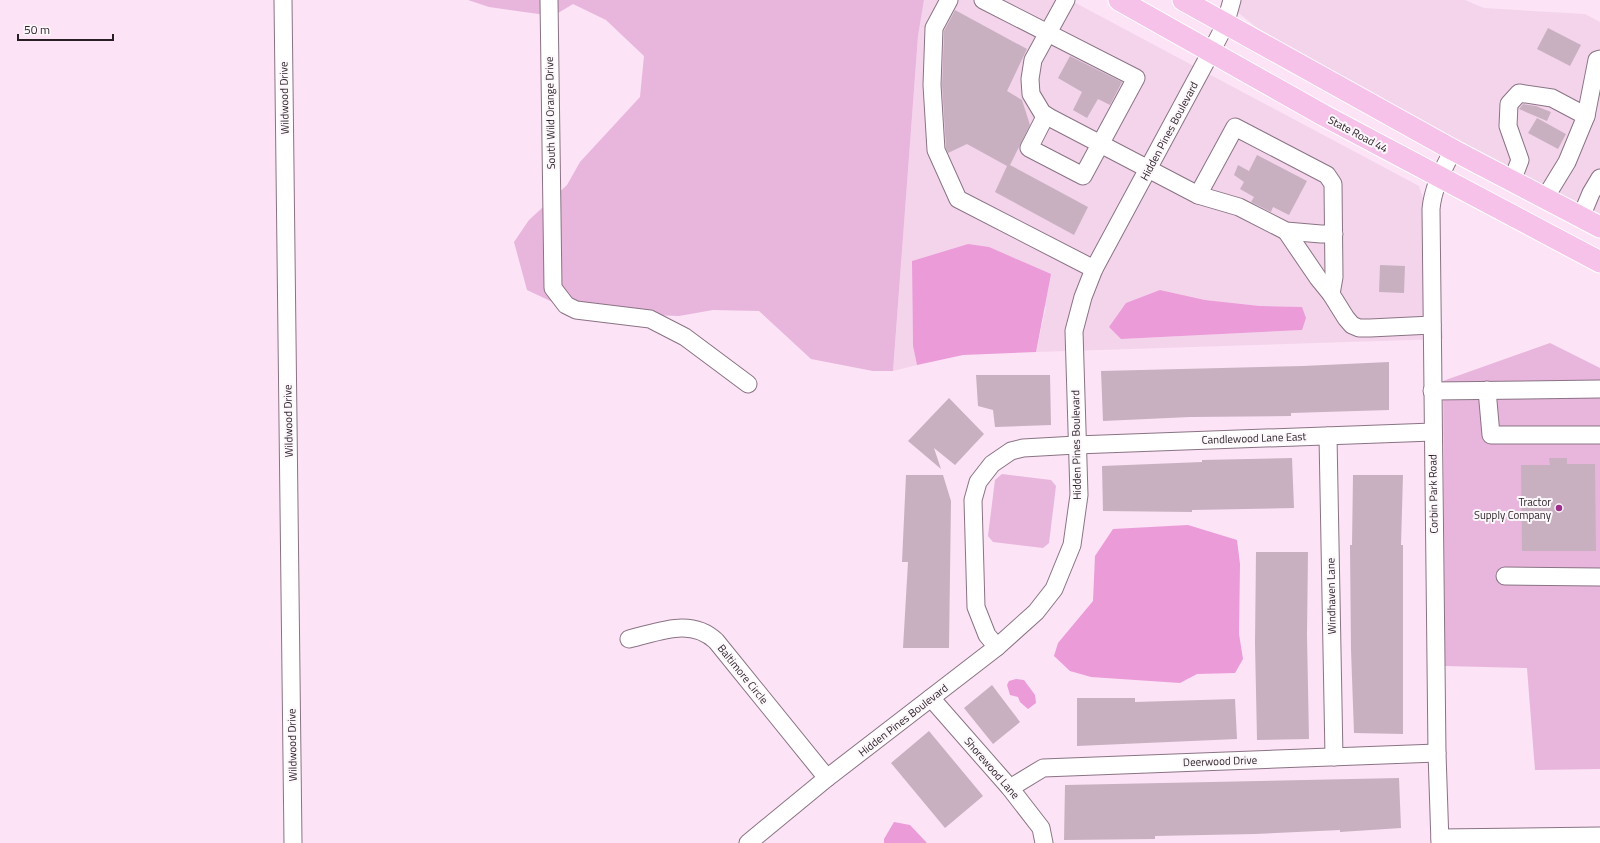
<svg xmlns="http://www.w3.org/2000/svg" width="1600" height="843" viewBox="0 0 1600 843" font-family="'Titillium Web',sans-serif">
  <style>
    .built { fill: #f4d4eb; fill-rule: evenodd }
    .green { fill: #e8b5dc }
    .water { fill: #ea9bd8 }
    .building { fill: #c8b0c1 }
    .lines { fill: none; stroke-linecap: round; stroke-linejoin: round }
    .minor-casing { stroke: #8a7384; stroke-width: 19 }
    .major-casing { stroke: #fff; stroke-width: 23 }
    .minor { stroke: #fff; stroke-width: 17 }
    .major { stroke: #f6c2ea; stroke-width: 21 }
    .poi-dot { fill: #9d2d8b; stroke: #fcf7fb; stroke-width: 1.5 }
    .labels { text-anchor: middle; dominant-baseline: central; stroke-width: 4; stroke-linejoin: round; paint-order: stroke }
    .street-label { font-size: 11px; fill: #281f25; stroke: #fcf7fb }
    .poi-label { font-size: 11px; fill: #281f25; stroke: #fcf7fb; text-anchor: end }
  </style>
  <rect width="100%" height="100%" fill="#fce3f5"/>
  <!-- built -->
  <g class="built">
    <path d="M 924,0 L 1070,0 L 1419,186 L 1433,230 L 1443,339 L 1036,352 L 1046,306 L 968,244 L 912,261 L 913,346 L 917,365 L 893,371 L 918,36 ZM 1160,290 L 1205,300 L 1260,306 L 1302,307 L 1302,330 L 1121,339 L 1109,327 Z"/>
    <path d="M 1239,0 L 1465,0 L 1484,8 L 1585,14 L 1600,22 L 1600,215 L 1281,47 L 1236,11 Z"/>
  </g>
  <!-- green -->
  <g class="green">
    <path d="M 468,0 L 924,0 L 918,36 L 893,371 L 873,371 L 811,359 L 759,311 L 713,310 L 679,316 L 597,313 L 561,306 L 527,290 L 514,242 L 529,220 L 567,185 L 580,162 L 640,97 L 644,56 L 606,20 L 573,4 L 553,16 L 489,7 Z"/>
    <path d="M 1550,343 L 1600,368 L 1600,769 L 1535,770 L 1527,668 L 1445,666 L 1443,381 Z"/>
    <path d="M 1002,474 L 1051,480 L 1056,486 L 1049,543 L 1043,548 L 993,542 L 988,536 L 995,480 Z"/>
  </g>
  <!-- water -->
  <g class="water">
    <path d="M 968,244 L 989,247 L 1051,274 L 1036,352 L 963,355 L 917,365 L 913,346 L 912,261 Z"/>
    <path d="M 1160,290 L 1205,300 L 1260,306 L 1302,307 L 1306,318 L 1302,330 L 1121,339 L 1109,327 L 1126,303 Z"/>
    <path d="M 1188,525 L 1237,540 L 1240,564 L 1239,634 L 1243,659 L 1235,673 L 1197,674 L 1180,683 L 1091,677 L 1070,671 L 1054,656 L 1058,643 L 1093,601 L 1095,556 L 1113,529 Z"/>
    <path d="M 1016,679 L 1024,680 L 1035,695 L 1036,703 L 1028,709 L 1020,702 L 1018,697 L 1010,695 L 1007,685 L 1009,681 Z"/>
    <path d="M 894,822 L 910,825 L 927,843 L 884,843 L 884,839 Z"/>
  </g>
  <!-- building -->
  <g class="building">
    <path d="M 955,10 L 1027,49 L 1007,91 L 1022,100 L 1030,125 L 1010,165 L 1088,207 L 1074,235 L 995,192 L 1007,166 L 967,144 L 948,153 L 946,148 L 942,85 L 944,31 Z"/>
    <path d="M 1548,28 L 1581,45 L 1570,66 L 1537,49 Z"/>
    <path d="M 1070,56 L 1122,82 L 1110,105 L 1098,99 L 1087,118 L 1073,110 L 1082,92 L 1058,78 Z"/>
    <path d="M 1523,104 L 1536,106 L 1551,112 L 1547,121 L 1519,109 Z"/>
    <path d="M 1537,118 L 1566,134 L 1558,149 L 1528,133 Z"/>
    <path d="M 1257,155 L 1307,181 L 1289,215 L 1273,207 L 1271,212 L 1251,202 L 1254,197 L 1240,189 L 1244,182 L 1234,175 L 1238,165 L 1249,171 Z"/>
    <path d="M 1380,265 L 1405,266 L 1404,293 L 1379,292 Z"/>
    <path d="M 1389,362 L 1389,410 L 1291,413 L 1291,416 L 1190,417 L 1103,421 L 1101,371 L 1303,366 Z"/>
    <path d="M 976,375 L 1050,375 L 1051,425 L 995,427 L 993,410 L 978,406 Z"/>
    <path d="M 949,398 L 984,434 L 955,465 L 934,448 L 941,469 L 908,441 Z"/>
    <path d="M 1292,458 L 1294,508 L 1192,510 L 1192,512 L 1103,511 L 1102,466 L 1202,462 L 1202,460 Z"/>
    <path d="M 1549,458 L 1567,458 L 1567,464 L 1595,464 L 1596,551 L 1522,551 L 1521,465 L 1550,465 Z"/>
    <path d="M 906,475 L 943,475 L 951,501 L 949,648 L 903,648 L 908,562 L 902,562 Z"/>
    <path d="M 1353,475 L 1403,475 L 1401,545 L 1403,545 L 1403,734 L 1354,733 L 1351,650 L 1350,545 L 1352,545 Z"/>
    <path d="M 1256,552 L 1308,552 L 1307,635 L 1309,739 L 1257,740 L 1255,643 Z"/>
    <path d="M 992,685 L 1020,722 L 993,744 L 964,708 Z"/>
    <path d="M 1077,698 L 1135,698 L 1135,702 L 1235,699 L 1237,739 L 1077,746 Z"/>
    <path d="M 929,731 L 983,796 L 945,828 L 891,763 Z"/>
    <path d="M 1399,778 L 1401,828 L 1340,832 L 1340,830 L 1255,834 L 1155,836 L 1155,839 L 1064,840 L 1065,785 Z"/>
  </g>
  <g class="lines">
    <defs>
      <g id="minor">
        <path d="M 283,0 L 293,843"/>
        <path d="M 549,0 L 553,288 L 566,305 L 576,310 L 650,319 L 685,337 L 748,384"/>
        <path d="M 949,0 L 934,28 L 932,85 L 936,150 L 958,199 L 1094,269"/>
        <path d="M 983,0 L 1136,78 L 1083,176 L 1029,148 L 1046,115"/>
        <path d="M 1066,0 L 1033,60 L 1030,79 L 1031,94 L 1043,114 L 1198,195 L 1239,207 L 1286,231 L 1321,234 L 1334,234"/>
        <path d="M 1512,181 L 1520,160 L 1508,126 L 1509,104 L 1519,93 L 1552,98 L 1586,116"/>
        <path d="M 1198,195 L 1235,127 L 1327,175 L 1333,184 L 1334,277 L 1331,294"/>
        <path d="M 1545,198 L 1567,162 L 1586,116 L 1597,60 L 1600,59"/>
        <path d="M 1581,217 L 1591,193 L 1600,178"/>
        <path d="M 1286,231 L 1318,278 L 1331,294 L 1346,318 L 1352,325 L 1359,328 L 1370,328 L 1432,325"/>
        <path d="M 1487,390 L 1491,435 L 1600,435"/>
        <path d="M 1432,391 L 1600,389"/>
        <path d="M 1328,436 L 1334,757"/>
        <path d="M 1505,576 L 1600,577"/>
        <path d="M 629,639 C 659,632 691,617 716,641 L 827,778"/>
        <path d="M 997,647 L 987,635 L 976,607 L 973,500 L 978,482 L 992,464 L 1011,451 L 1023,448 L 1076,445 L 1433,432"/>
        <path d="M 931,698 L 1010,788 L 1041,828 L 1044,843"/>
        <path d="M 1010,788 L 1043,768 L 1437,753"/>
        <path d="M 1440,838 L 1600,836"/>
        <path d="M 748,843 L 827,778 L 997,647 L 1036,612 L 1054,589 L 1072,545 L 1079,495 L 1074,331 L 1083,297 L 1094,269 L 1211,52 L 1225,25 L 1232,0"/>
        <path d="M 1440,843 L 1437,753 L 1431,209 C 1433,187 1443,170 1453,150"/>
      </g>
      <g id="major">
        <path d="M 1119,0 L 1323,115 L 1600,262"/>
        <path d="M 1183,0 L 1453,150 L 1600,227"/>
      </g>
    </defs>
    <!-- minor casing -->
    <use href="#minor" class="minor-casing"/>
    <!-- major casing -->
    <use href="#major" class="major-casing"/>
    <!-- minor -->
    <use href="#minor" class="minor"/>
    <!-- major -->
    <use href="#major" class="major"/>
  </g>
  <!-- markers -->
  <circle class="poi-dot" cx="1559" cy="508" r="4"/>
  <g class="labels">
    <!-- street labels -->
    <g class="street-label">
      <text transform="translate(284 98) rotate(-91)">Wildwood Drive</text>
      <text transform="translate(550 113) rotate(-91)">South Wild Orange Drive</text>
      <text transform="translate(1169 131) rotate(-62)">Hidden Pines Boulevard</text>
      <text transform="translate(1358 134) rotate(28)">State Road 44</text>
      <text transform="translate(288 421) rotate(-91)">Wildwood Drive</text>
      <text transform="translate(1254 438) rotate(-2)">Candlewood Lane East</text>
      <text transform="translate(1076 445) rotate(-91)">Hidden Pines Boulevard</text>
      <text transform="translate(1433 494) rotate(-91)">Corbin Park Road</text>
      <text transform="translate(1331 596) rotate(-91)">Windhaven Lane</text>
      <text transform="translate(743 674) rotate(51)">Baltimore Circle</text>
      <text transform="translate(903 720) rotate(-38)">Hidden Pines Boulevard</text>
      <text transform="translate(292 745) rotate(-91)">Wildwood Drive</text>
      <text transform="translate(1220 761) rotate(-2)">Deerwood Drive</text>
      <text transform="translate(992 768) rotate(49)">Shorewood Lane</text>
    </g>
    <!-- poi labels -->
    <g class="poi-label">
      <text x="1551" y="502">Tractor<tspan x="1551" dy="13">Supply Company</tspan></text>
    </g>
  </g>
  <!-- scale -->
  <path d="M18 34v6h95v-6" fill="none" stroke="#281f25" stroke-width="2"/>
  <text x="24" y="34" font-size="12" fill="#281f25" stroke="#fcf7fb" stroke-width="3" paint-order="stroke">50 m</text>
</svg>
